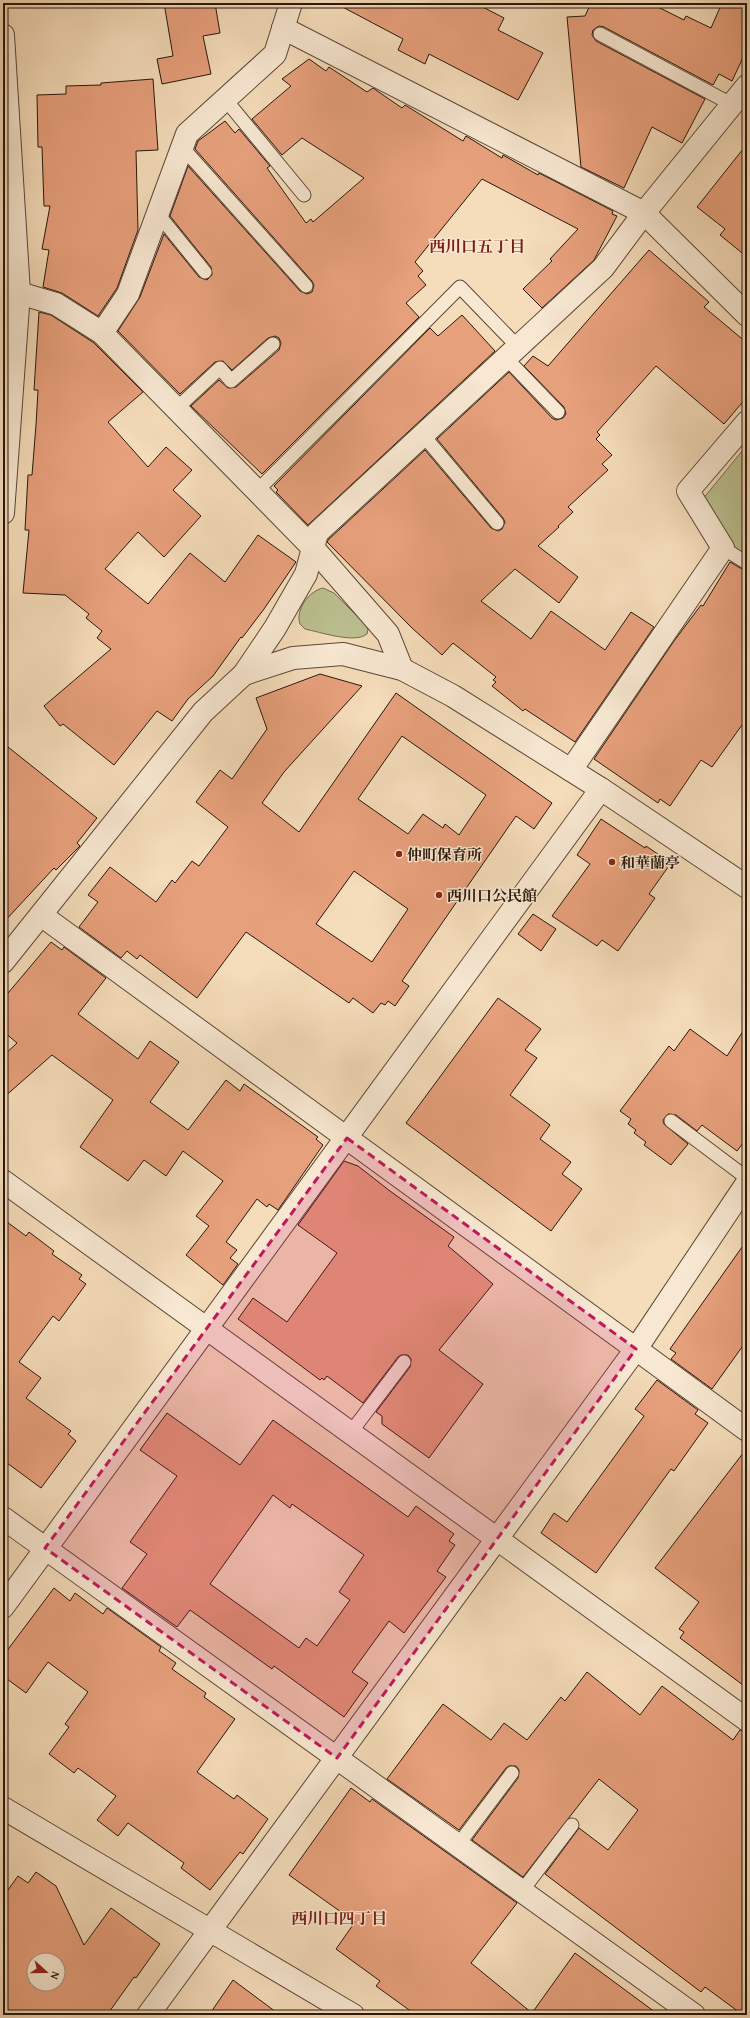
<svg xmlns="http://www.w3.org/2000/svg" width="750" height="2018" viewBox="0 0 750 2018" font-family="'Gentium Book Plus','Noto Serif JP',serif">
  <style>
    .green { fill: #bbc090; stroke: #726c4e }
    .building { fill: #e7a07c; stroke: #29170b; fill-rule: evenodd }
    .lines { fill: none; stroke-linecap: round; stroke-linejoin: round }
    .service-casing { stroke: #5c4837; stroke-width: 15 }
    .minor-casing { stroke: #5c4837; stroke-width: 24 }
    .tertiary-casing { stroke: #5c4837; stroke-width: 24 }
    .service { stroke: #f8e8d2; stroke-width: 13 }
    .minor { stroke: #f8e8d2; stroke-width: 22 }
    .tertiary { stroke: #f8e8d2; stroke-width: 22 }
    .marked { fill: #c2185b; fill-opacity: 0.2; stroke: #c2185b; stroke-width: 3; stroke-dasharray: 8 5; stroke-linejoin: round }
    .poi-dot { fill: #8f2418; stroke: #f8e8d2; stroke-width: 1.5 }
    .labels { text-anchor: middle; dominant-baseline: central; stroke-width: 3; stroke-linejoin: round; paint-order: stroke }
    .poi-label { font-size: 15px; font-weight: bold; fill: #29170b; stroke: #f8e8d2; text-anchor: start }
    .neighbourhood-label { font-size: 16px; font-weight: bold; fill: #7a1f14; stroke: #f8e8d2 }
  </style>
  <rect width="100%" height="100%" fill="#f5dcba"/>
  <filter id="stains"><feTurbulence type="fractalNoise" baseFrequency=".005" numOctaves="4"/><feColorMatrix values="0 0 0 0 .2 0 0 0 0 .09 0 0 0 0 .02 0 0 0 .5 -.17"/></filter>
  <radialGradient id="worn" r=".72"><stop offset=".6" stop-color="#630" stop-opacity="0"/><stop offset="1" stop-color="#630" stop-opacity=".3"/></radialGradient>
  <!-- green -->
  <g class="green">
    <path d="M 747,445 L 747,557 L 730,546 L 702,500 Z"/>
    <path d="M 323,588 L 334,593 L 366,625 L 368,629 L 367,634 C 355,644 320,632 305,629 L 300,624 C 295,610 309,591 323,588 Z"/>
  </g>
  <!-- building -->
  <g class="building">
    <path d="M 164,3 L 215,3 L 220,33 L 203,36 L 211,74 L 162,84 L 157,59 L 173,56 Z"/>
    <path d="M 335,3 L 475,3 L 504,18 L 498,30 L 543,53 L 518,100 L 429,54 L 425,64 L 398,50 L 403,39 Z"/>
    <path d="M 591,3 L 650,3 L 684,20 L 686,16 L 711,28 L 722,3 L 747,3 L 747,49 L 732,81 L 719,74 L 713,85 L 604,27 L 599,26 L 593,30 L 592,35 L 596,41 L 705,99 L 682,143 L 652,127 L 624,188 L 581,167 L 567,17 L 585,16 Z"/>
    <path d="M 309,59 L 326,71 L 329,67 L 367,92 L 373,88 L 402,108 L 405,105 L 463,141 L 466,136 L 502,158 L 503,155 L 538,175 L 539,173 L 613,211 L 612,214 L 617,216 L 594,260 L 542,308 L 523,289 L 552,261 L 550,259 L 578,229 L 482,179 L 415,262 L 423,271 L 418,276 L 426,285 L 406,303 L 419,317 L 262,474 L 191,406 L 219,380 L 228,388 L 236,387 L 279,350 L 281,343 L 279,338 L 275,336 L 268,338 L 232,370 L 223,361 L 215,362 L 180,394 L 118,331 L 140,297 L 164,234 L 199,277 L 207,280 L 212,275 L 211,267 L 170,216 L 188,166 L 300,291 L 307,294 L 312,292 L 314,285 L 312,281 L 195,149 L 198,141 L 225,121 L 235,133 L 239,129 L 270,166 L 267,168 L 306,223 L 311,219 L 313,222 L 364,178 L 302,138 L 282,155 L 252,119 L 291,86 L 282,79 Z"/>
    <path d="M 153,79 L 158,150 L 136,151 L 138,230 L 117,288 L 98,316 L 62,293 L 43,287 L 49,250 L 42,249 L 50,206 L 44,206 L 42,147 L 38,147 L 37,95 L 66,94 L 66,86 L 101,85 L 101,83 Z"/>
    <path d="M 747,144 L 747,257 L 720,235 L 725,229 L 697,207 Z"/>
    <path d="M 649,250 L 709,302 L 704,307 L 747,343 L 747,397 L 724,424 L 656,366 L 597,432 L 600,435 L 596,439 L 612,455 L 602,464 L 608,470 L 568,507 L 573,512 L 558,526 L 559,527 L 538,546 L 578,577 L 559,603 L 515,569 L 481,601 L 531,639 L 551,611 L 605,650 L 631,612 L 654,627 L 575,742 L 525,709 L 523,711 L 492,686 L 496,682 L 493,680 L 496,677 L 453,643 L 442,655 L 412,628 L 327,542 L 328,540 L 425,450 L 491,528 L 498,531 L 502,529 L 505,522 L 503,518 L 437,439 L 509,372 L 552,418 L 556,420 L 563,418 L 566,414 L 564,407 L 524,366 L 533,356 L 548,366 Z"/>
    <path d="M 39,312 L 51,315 L 94,343 L 143,392 L 108,422 L 148,467 L 166,447 L 192,470 L 173,490 L 201,516 L 164,557 L 138,532 L 105,569 L 148,604 L 190,553 L 225,582 L 258,535 L 296,562 L 264,609 L 242,638 L 241,637 L 213,676 L 188,699 L 172,721 L 157,711 L 114,765 L 63,724 L 60,726 L 44,706 L 111,649 L 97,638 L 102,631 L 86,618 L 89,614 L 65,595 L 23,593 L 29,530 L 25,530 L 28,475 L 32,475 L 36,425 L 38,390 L 34,390 Z"/>
    <path d="M 462,315 L 495,351 L 308,525 L 276,492 L 278,490 L 274,486 L 430,328 L 438,336 Z"/>
    <path d="M 730,562 L 747,572 L 747,718 L 712,767 L 701,760 L 670,806 L 660,799 L 658,803 L 594,759 L 674,641 L 701,605 L 703,606 Z"/>
    <path d="M 320,674 L 362,686 L 284,772 L 262,803 L 299,832 L 396,693 L 552,803 L 534,829 L 516,816 L 402,981 L 409,986 L 395,1006 L 388,1001 L 385,1005 L 381,1003 L 373,1013 L 353,998 L 349,1003 L 246,932 L 197,998 L 140,955 L 137,959 L 127,951 L 121,958 L 79,927 L 98,902 L 88,895 L 110,867 L 156,902 L 172,880 L 175,883 L 192,861 L 199,866 L 228,827 L 196,802 L 220,770 L 232,779 L 267,729 L 256,698 ZM 402,736 L 486,795 L 459,835 L 445,824 L 443,828 L 423,814 L 408,834 L 358,799 ZM 354,871 L 408,909 L 372,962 L 316,924 Z"/>
    <path d="M 3,743 L 97,818 L 77,843 L 80,846 L 56,870 L 54,868 L 3,923 Z"/>
    <path d="M 601,819 L 645,848 L 646,846 L 671,863 L 649,894 L 655,898 L 618,951 L 602,940 L 597,946 L 552,916 L 590,864 L 577,855 Z"/>
    <path d="M 533,914 L 556,929 L 541,951 L 518,934 Z"/>
    <path d="M 51,942 L 62,950 L 64,947 L 106,978 L 78,1014 L 138,1059 L 150,1041 L 179,1062 L 150,1102 L 188,1130 L 226,1080 L 240,1091 L 244,1084 L 318,1137 L 316,1139 L 323,1145 L 278,1210 L 269,1204 L 267,1207 L 257,1199 L 226,1242 L 237,1250 L 230,1258 L 238,1264 L 223,1285 L 186,1255 L 209,1226 L 196,1216 L 223,1181 L 183,1151 L 166,1176 L 144,1160 L 128,1181 L 80,1147 L 113,1100 L 52,1055 L 3,1098 L 3,1056 L 17,1043 L 3,1031 L 3,999 Z"/>
    <path d="M 498,998 L 541,1029 L 525,1050 L 537,1058 L 510,1095 L 550,1125 L 540,1139 L 571,1162 L 562,1174 L 582,1189 L 551,1231 L 406,1123 Z"/>
    <path d="M 747,1025 L 747,1138 L 737,1151 L 702,1125 L 697,1131 L 676,1115 L 668,1114 L 663,1120 L 664,1124 L 688,1144 L 671,1165 L 644,1145 L 646,1142 L 634,1133 L 636,1130 L 628,1124 L 631,1119 L 620,1111 L 669,1046 L 674,1051 L 690,1029 L 727,1056 Z"/>
    <path d="M 344,1161 L 358,1166 L 390,1191 L 454,1237 L 448,1246 L 493,1284 L 439,1350 L 483,1384 L 429,1458 L 382,1424 L 382,1416 L 376,1412 L 410,1367 L 411,1359 L 408,1355 L 401,1355 L 398,1357 L 363,1403 L 327,1376 L 324,1380 L 322,1378 L 320,1380 L 238,1319 L 253,1298 L 287,1322 L 337,1253 L 298,1225 Z"/>
    <path d="M 3,1219 L 26,1236 L 29,1232 L 54,1251 L 52,1254 L 82,1275 L 79,1279 L 86,1284 L 59,1321 L 53,1316 L 19,1362 L 41,1378 L 26,1398 L 71,1431 L 68,1434 L 76,1441 L 41,1488 L 3,1460 Z"/>
    <path d="M 747,1240 L 747,1340 L 712,1389 L 671,1359 L 676,1353 L 670,1349 Z"/>
    <path d="M 657,1380 L 698,1410 L 695,1414 L 708,1423 L 674,1471 L 671,1469 L 596,1573 L 541,1533 L 554,1513 L 567,1522 L 644,1416 L 635,1409 Z"/>
    <path d="M 167,1413 L 240,1465 L 273,1420 L 408,1517 L 416,1506 L 454,1534 L 449,1541 L 455,1545 L 437,1571 L 446,1577 L 404,1633 L 389,1621 L 352,1672 L 368,1683 L 344,1717 L 274,1666 L 272,1669 L 190,1610 L 177,1627 L 122,1588 L 147,1554 L 130,1542 L 177,1476 L 140,1450 ZM 273,1495 L 290,1508 L 292,1504 L 364,1555 L 339,1592 L 350,1600 L 317,1646 L 306,1638 L 299,1648 L 210,1584 Z"/>
    <path d="M 747,1448 L 747,1688 L 680,1638 L 684,1632 L 679,1629 L 699,1602 L 655,1568 Z"/>
    <path d="M 54,1588 L 70,1601 L 75,1593 L 103,1614 L 107,1608 L 161,1647 L 159,1651 L 176,1663 L 172,1669 L 206,1693 L 204,1697 L 235,1719 L 197,1772 L 234,1799 L 237,1795 L 268,1819 L 243,1854 L 240,1852 L 210,1890 L 181,1868 L 184,1863 L 128,1823 L 118,1836 L 97,1820 L 116,1796 L 78,1768 L 74,1773 L 49,1754 L 69,1727 L 65,1724 L 88,1692 L 48,1662 L 26,1693 L 3,1676 L 3,1656 Z"/>
    <path d="M 587,1672 L 640,1715 L 662,1686 L 733,1740 L 740,1730 L 747,1732 L 747,2015 L 743,2015 L 705,1987 L 701,1992 L 545,1874 L 579,1828 L 608,1850 L 638,1810 L 599,1779 L 523,1877 L 472,1840 L 518,1778 L 519,1770 L 516,1766 L 509,1766 L 506,1768 L 459,1830 L 387,1779 L 443,1704 L 491,1740 L 504,1723 L 527,1740 L 561,1697 L 565,1701 Z"/>
    <path d="M 351,1788 L 370,1802 L 372,1799 L 517,1903 L 471,1963 L 532,2013 L 575,1953 L 659,2015 L 416,2015 L 376,1986 L 380,1981 L 336,1949 L 355,1922 L 289,1875 Z"/>
    <path d="M 36,1872 L 56,1886 L 84,1945 L 111,1908 L 160,1944 L 136,1978 L 134,1977 L 107,2015 L 3,2015 L 3,1897 L 18,1876 L 28,1883 ZM 34,1960 L 58,1960 L 58,1984 L 34,1984 Z"/>
    <path d="M 233,1980 L 280,2015 L 209,2015 Z"/>
  </g>
  <g class="lines">
    <defs>
      <g id="service">
        <path d="M 600,34 L 733,105"/>
        <path d="M 225,99 L 304,195"/>
        <path d="M 182,147 L 306,286"/>
        <path d="M 158,214 L 205,272"/>
        <path d="M 506,358 L 558,412"/>
        <path d="M 176,409 L 220,368 L 231,381 L 273,344"/>
        <path d="M 423,435 L 497,523"/>
        <path d="M 257,491 L 460,287 L 518,347"/>
        <path d="M 723,548 L 747,563"/>
        <path d="M 671,1121 L 747,1178"/>
        <path d="M 351,1432 L 404,1362"/>
        <path d="M 458,1845 L 512,1773"/>
        <path d="M 522,1891 L 572,1825"/>
      </g>
      <g id="minor">
        <path d="M 283,28 L 644,213 L 747,315"/>
        <path d="M 3,293 L 19,293 L 56,304 L 102,333 L 314,549 L 388,634 L 402,669"/>
        <path d="M 102,333 L 128,294 L 187,134 L 275,54 L 291,3"/>
        <path d="M 244,674 L 275,628 L 306,574 L 317,533 L 603,268 L 644,213 L 747,86"/>
        <path d="M 571,770 L 723,548 L 688,491 L 747,422"/>
        <path d="M 41,915 L 747,1430"/>
        <path d="M 3,1518 L 694,2015"/>
        <path d="M 3,1607 L 601,789"/>
      </g>
      <g id="tertiary">
        <path d="M 3,35 L 19,293 L 3,513"/>
        <path d="M 3,962 L 203,712 L 244,674 L 293,658 L 343,654 L 402,669 L 453,696 L 601,789 L 747,887"/>
        <path d="M 3,1181 L 747,1720"/>
        <path d="M 3,1808 L 353,2015"/>
        <path d="M 148,2015 L 636,1349 L 747,1183"/>
      </g>
    </defs>
    <!-- service casing -->
    <use href="#service" class="service-casing"/>
    <!-- minor casing -->
    <use href="#minor" class="minor-casing"/>
    <!-- tertiary casing -->
    <use href="#tertiary" class="tertiary-casing"/>
    <!-- service -->
    <use href="#service" class="service"/>
    <!-- minor -->
    <use href="#minor" class="minor"/>
    <!-- tertiary -->
    <use href="#tertiary" class="tertiary"/>
  </g>
  <!-- marked area -->
  <path class="marked" d="M 347,1138 L 636,1349 L 337,1758 L 45,1548 Z"/>
  <!-- markers -->
  <g class="poi-dot">
    <circle cx="399" cy="854" r="4"/>
    <circle cx="612" cy="862" r="4"/>
    <circle cx="439" cy="895" r="4"/>
  </g>
  <g class="labels">
    <!-- poi labels -->
    <g class="poi-label">
      <text x="407" y="854">仲町保育所</text>
      <text x="620" y="862">和華蘭亭</text>
      <text x="447" y="895">西川口公民館</text>
    </g>
    <!-- neighbourhood labels -->
    <g class="neighbourhood-label">
      <text x="477" y="246">西川口五丁目</text>
      <text x="339" y="1918">西川口四丁目</text>
    </g>
  </g>
  <!-- margin -->
  <rect width="750" height="2018" fill="none" stroke="#f5dcba" stroke-width="16"/>
  <rect x="4" y="4" width="742" height="2010" fill="none" stroke="#29170b" stroke-width="2"/>
  <rect x="8" y="8" width="734" height="2002" fill="none" stroke="#29170b"/>
  <!-- north arrow -->
  <g transform="translate(46 1972) rotate(111)"><circle r="19" fill="#f8e8d2" stroke="#a59482"/>
  <path d="M0-3L7 15L0 10L-7 15Z" fill="#8f2418"/>
  <text y="-6" font-size="11" font-weight="bold" text-anchor="middle" fill="#29170b">N</text>
  </g>
  <rect width="100%" height="100%" filter="url(#stains)"/>
  <rect width="100%" height="100%" fill="url(#worn)"/>
</svg>
